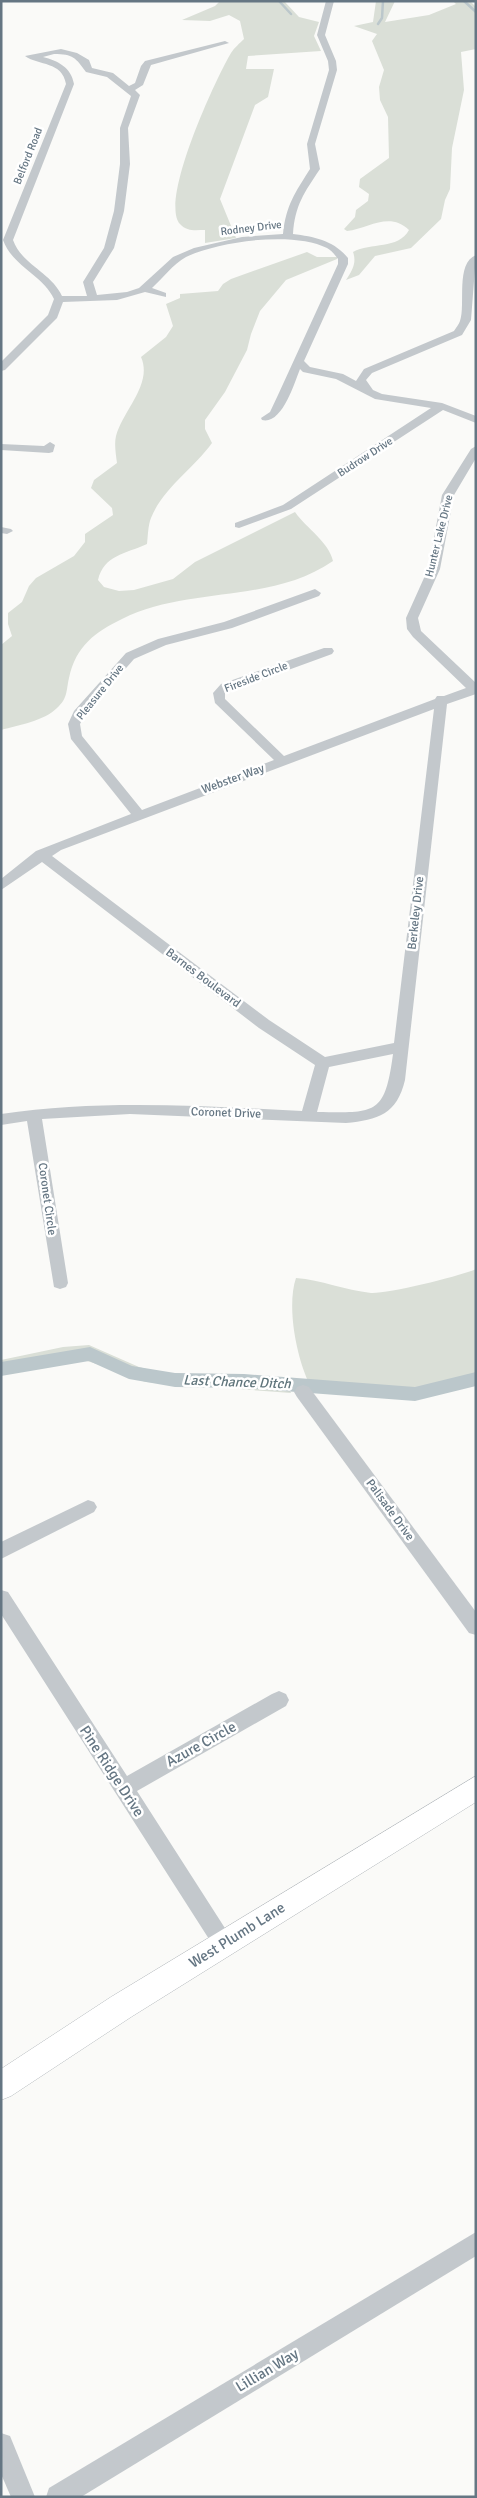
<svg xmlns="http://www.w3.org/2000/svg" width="477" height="2498" viewBox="0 0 477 2498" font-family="Signika,sans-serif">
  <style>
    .green { fill: #dadfd7 }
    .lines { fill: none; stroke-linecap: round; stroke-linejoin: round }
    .stream { stroke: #bbc7cb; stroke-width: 2.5 }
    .canal { fill: #bbc7cb; fill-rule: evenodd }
    .major-casing { stroke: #b5babe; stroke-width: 1 }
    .minor { fill: #c3c8cc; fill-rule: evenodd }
    .major { fill: #fff; fill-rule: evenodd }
    .labels { text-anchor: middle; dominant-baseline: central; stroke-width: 5; stroke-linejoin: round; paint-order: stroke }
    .far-street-label { font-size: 11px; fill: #657683; stroke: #fff }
    .street-label { font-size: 12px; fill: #657683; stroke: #fff }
    .water-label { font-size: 14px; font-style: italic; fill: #60757c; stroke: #fff }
    .near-street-label { font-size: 15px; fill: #657683; stroke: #fff }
  </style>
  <rect width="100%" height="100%" fill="#fafaf8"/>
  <!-- green -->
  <g class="green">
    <path d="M 220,1 L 284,1 L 299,17 L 319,22 L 314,36 L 321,51 L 248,56 L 246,69 L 274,69 L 268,97 L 255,105 L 220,199 L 236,238 L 205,243 L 205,230 C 196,230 187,232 180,224 C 159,201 216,78 231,53 C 234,48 240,43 244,39 L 240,21 L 229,15 L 210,21 L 182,20 L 215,6 Z"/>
    <path d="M 376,1 L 395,1 L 385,22 L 429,15 L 456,4 L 453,1 L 470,1 L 476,7 L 476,49 L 461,52 L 464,90 L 452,148 L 450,189 L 445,200 L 441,219 L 411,248 L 375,256 L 359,275 L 346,280 C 352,271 357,263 353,252 C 371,242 398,250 409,230 C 390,211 369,228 347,231 L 344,229 L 355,217 L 356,210 L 368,201 L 369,194 L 359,187 L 360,179 L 389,158 L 388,117 L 380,100 L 379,87 L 384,70 L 372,41 L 377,34 L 354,26 L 373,22 Z"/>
    <path d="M 307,252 L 317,257 L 337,257 L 337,259 L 286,280 L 260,311 L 251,334 L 247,350 L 225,392 L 205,420 L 205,429 L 212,443 C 194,468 163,488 151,518 C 148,525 148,536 147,544 C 125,554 104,555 98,580 L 104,587 L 119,591 L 134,590 L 173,579 L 195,562 L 295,512 C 307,529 329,542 333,561 C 271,604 188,586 122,619 C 95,632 76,646 69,678 C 66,691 68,698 57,708 C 44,721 19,725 1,730 L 1,645 L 12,636 L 8,624 L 8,613 L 22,602 L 29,586 L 36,578 L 74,556 L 85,542 L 85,534 L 113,515 L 112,508 L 91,488 L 94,480 L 117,463 C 116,455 114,444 116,436 C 123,410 153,384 141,357 L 166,337 L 173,326 L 166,304 L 180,298 L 180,294 L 218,291 L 223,284 L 231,279 Z"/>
    <path d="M 476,1269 L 476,1385 L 419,1398 L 313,1391 C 297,1363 286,1307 296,1278 C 321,1280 345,1290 371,1293 C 387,1294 461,1276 476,1269 Z"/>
    <path d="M 89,1345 L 139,1367 L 162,1373 L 284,1378 L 291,1393 L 146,1382 C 125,1377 107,1366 87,1361 C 64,1356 25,1370 1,1375 L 1,1360 L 63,1347 Z"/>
  </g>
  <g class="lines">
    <!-- stream -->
    <g class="stream">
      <path d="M 279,1 L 291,14"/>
      <path d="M 464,1 L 476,12"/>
      <path d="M 378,24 L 382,18 L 383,1"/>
    </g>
    <!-- canal -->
    <path class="canal" d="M 90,1347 L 132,1366 L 175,1373 L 244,1374 L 415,1387 L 476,1372 L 476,1386 L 415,1401 L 244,1388 L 175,1387 L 129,1379 L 89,1361 L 1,1376 L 1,1362 Z"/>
    <defs>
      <path id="major" d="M 476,1776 L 476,1802 L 131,2017 L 11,2096 L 1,2100 L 1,2069 L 111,1997 Z"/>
    </defs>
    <!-- major casing -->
    <use href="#major" class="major-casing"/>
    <!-- minor -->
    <g class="minor">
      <path d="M 326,1 L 334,1 L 325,35 L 336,61 L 337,70 L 315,144 L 320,169 C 304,193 295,205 293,234 C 315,237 333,240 348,258 L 348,264 L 304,361 L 310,367 L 343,374 L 356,381 L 364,369 L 454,331 C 456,328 459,324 460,321 C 466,305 455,263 476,255 L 471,320 L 462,335 L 372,373 L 366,380 L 373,390 L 382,394 L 442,403 L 476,416 L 476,423 L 443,410 L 291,509 L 239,528 L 235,527 L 235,523 L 283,505 L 431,408 L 375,399 L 336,379 L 303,372 L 300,369 C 294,384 282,425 262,420 L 261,418 L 270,412 L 278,395 L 338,264 L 338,259 C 335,255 331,250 327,248 C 294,231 219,241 186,257 C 173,264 163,278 152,288 L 166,293 L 166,297 L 145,292 L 117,300 L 63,302 L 57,318 L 5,370 L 1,371 L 1,362 L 48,315 L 54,299 C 42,274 13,267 3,240 L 66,84 C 62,61 39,66 25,56 L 61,49 L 77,53 L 89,60 L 92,68 L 113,73 L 129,86 L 135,83 L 141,66 L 145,61 L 225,41 L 229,43 L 151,65 L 143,85 L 135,90 L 140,95 L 128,128 L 130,164 L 124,211 L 114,248 L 93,282 L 97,295 L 127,292 L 139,288 L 173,257 L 194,248 L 242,237 L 283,234 C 286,205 295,193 310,169 L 307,144 L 329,70 L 328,61 L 317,35 ZM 54,54 C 73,54 76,58 86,72 L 107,77 L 131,96 L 120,128 L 120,164 L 114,211 L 104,248 L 83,282 L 87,296 L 62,296 C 51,272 22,265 13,240 L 74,84 C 71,67 58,61 43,57 Z"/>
      <path d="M 50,442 L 55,445 L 53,452 L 49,453 L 1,450 L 1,444 L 44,446 Z"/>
      <path d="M 476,446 L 476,458 L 454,495 L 440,569 L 418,618 L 421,631 L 476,683 L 476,694 L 447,704 L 405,1080 C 397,1114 378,1120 346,1123 L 130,1114 L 42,1119 L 68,1283 L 66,1287 L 60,1289 L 54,1287 L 27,1121 L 1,1125 L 1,1114 C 101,1099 201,1106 302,1111 L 315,1065 L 259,1028 L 42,862 L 1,890 L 1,879 L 36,851 L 131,814 L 71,739 L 68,724 L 74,711 L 126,653 L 158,639 L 224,622 L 315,589 L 321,593 L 319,596 L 232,628 L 166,645 L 134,659 L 85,715 L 80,724 L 82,736 L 142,810 L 274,760 L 215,703 L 213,693 L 221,684 L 324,648 L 332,648 L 334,651 L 332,654 L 225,693 L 225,699 L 284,756 L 435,699 L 437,696 L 444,696 L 466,688 L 413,637 L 407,629 L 406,618 L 428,569 L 442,495 L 471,449 ZM 434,709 L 394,1043 L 325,1057 L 269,1020 L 52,856 L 61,850 ZM 393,1054 C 385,1115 376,1113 317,1112 L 329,1067 Z"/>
      <path d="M 1,527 L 11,529 L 13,531 L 7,534 L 1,533 Z"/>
      <path d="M 303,1385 L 309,1387 L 476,1612 L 476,1635 L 469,1633 L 297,1397 L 294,1392 L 297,1387 Z"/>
      <path d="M 88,1500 L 94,1502 L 97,1507 L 94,1512 L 1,1559 L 1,1542 Z"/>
      <path d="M 1,1590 L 8,1592 L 127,1776 L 272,1694 L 279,1691 L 286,1694 L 289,1700 L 286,1706 L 137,1791 L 230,1936 L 233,1943 L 230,1950 L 223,1953 L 216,1950 L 1,1614 Z"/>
      <path d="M 476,2232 L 476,2256 L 81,2497 L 46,2497 L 49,2488 Z"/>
      <path d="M 1,2433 L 10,2436 L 35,2497 L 11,2497 L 1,2474 Z"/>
    </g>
    <!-- major -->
    <use href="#major" class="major"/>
  </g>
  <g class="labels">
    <!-- far-street labels -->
    <g class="far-street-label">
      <text transform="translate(28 156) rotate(-68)">Belford Road</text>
      <text transform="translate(251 228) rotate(-7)">Rodney Drive</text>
      <text transform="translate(365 457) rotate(-33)">Budrow Drive</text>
      <text transform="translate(439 536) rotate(-76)">Hunter Lake Drive</text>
      <text transform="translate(256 677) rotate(-21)">Fireside Circle</text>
      <text transform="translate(100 692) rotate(-51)">Pleasure Drive</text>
    </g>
    <!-- street labels -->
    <g class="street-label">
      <text transform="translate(233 779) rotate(-20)">Webster Way</text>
      <text transform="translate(416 913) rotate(-84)">Berkeley Drive</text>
      <text transform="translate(203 978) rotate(37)">Barnes Boulevard</text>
      <text transform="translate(226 1113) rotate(2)">Coronet Drive</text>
      <text transform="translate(47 1199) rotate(82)">Coronet Circle</text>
      <text transform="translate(390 1510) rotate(54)">Palisade Drive</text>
    </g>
    <!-- water labels -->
    <g class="water-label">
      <text transform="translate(237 1382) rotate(2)">Last Chance Ditch</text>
    </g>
    <!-- near-street labels -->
    <g class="near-street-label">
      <text transform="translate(201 1744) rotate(-29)">Azure Circle</text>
      <text transform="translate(112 1771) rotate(57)">Pine Ridge Drive</text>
      <text transform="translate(237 1935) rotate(-32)">West Plumb Lane</text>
      <text transform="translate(267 2370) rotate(-31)">Lillian Way</text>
    </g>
  </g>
  <!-- border -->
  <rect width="477" height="2498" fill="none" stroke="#657683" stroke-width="5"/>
</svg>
